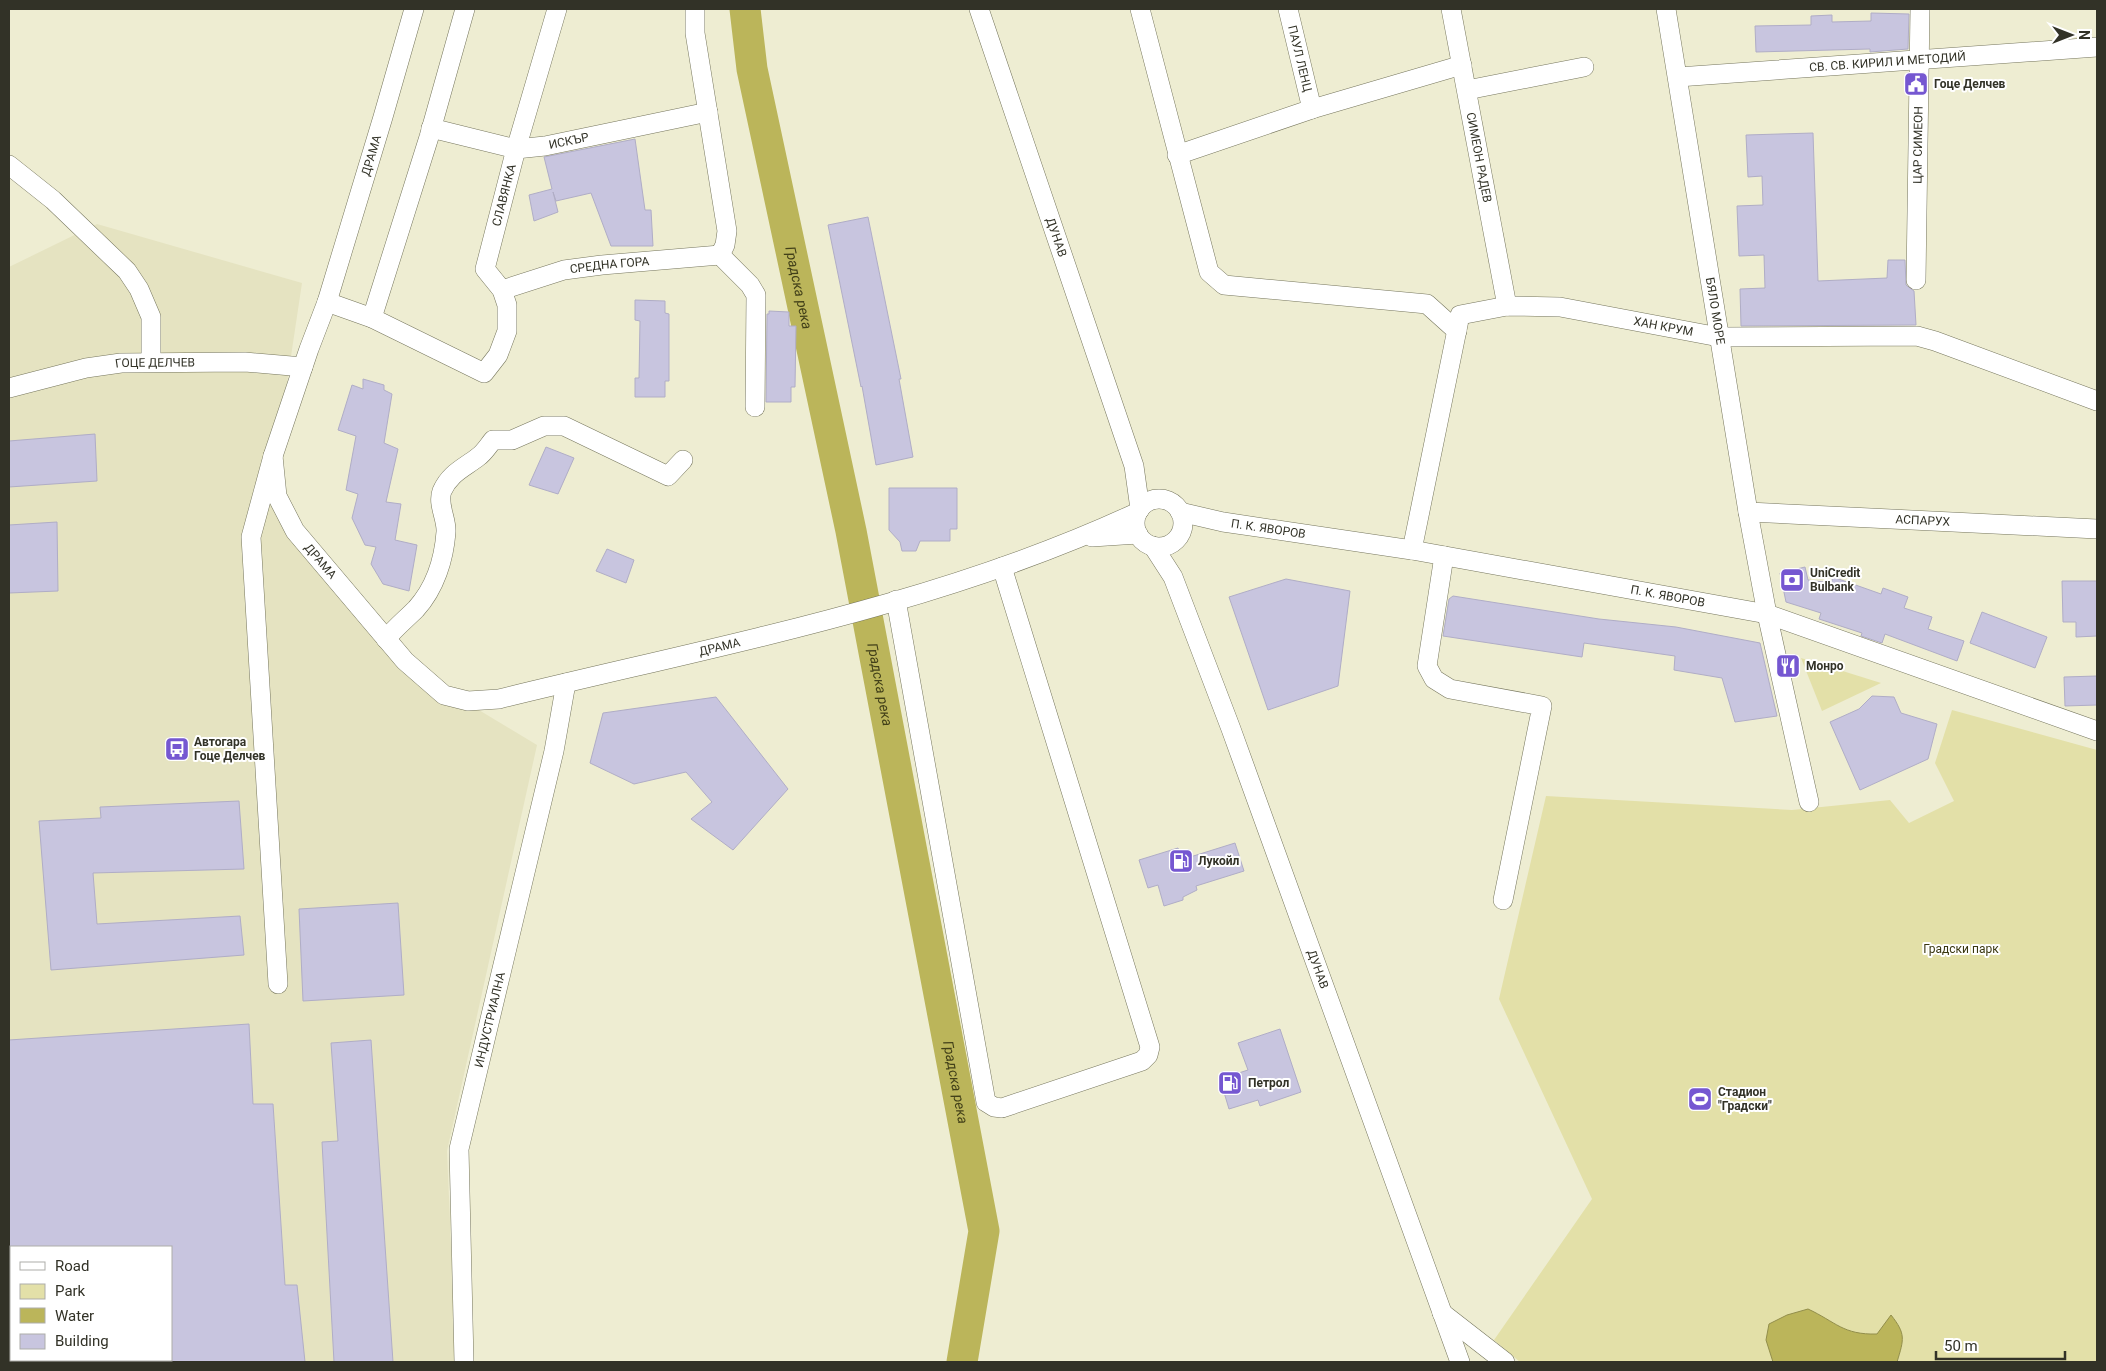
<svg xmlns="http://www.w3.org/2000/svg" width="2106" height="1371" viewBox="0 0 2106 1371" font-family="Roboto,sans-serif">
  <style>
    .built { fill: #e5e3c1; fill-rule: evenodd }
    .green { fill: #e3e0a8 }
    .water { fill: #bbb55a; stroke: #928e4b }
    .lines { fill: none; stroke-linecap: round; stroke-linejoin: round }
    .river { stroke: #bbb55a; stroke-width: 31 }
    .building { fill: #c8c5df; stroke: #b0adc6 }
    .street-casing { stroke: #76765d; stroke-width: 20 }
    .street { stroke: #fff; stroke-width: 19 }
    .labels { text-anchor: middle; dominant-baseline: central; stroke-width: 4; stroke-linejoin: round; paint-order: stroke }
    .street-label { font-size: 12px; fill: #323227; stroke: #fff }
    .poi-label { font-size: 12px; font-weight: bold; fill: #323227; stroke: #fff; text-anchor: start }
    .park-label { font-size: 12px; fill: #3a3710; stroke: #fff }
    .water-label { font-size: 14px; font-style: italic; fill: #424019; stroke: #fff }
  </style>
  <rect width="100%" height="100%" fill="#eeedd2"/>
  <!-- built -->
  <path class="built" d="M 97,224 L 302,283 L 270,496 L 439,686 L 537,745 L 447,1151 L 456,1362 L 9,1362 L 9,267 ZM 11,1247 L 171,1247 L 171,1360 L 11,1360 Z"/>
  <!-- green -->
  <g class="green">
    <path d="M 1801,658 L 1881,683 L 1822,711 Z"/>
    <path d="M 1952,710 L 2097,750 L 2097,1362 L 1520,1362 L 1494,1340 L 1592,1199 L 1499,999 L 1546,796 L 1792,810 L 1890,800 L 1909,823 L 1954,801 L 1935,763 Z"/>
  </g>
  <!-- water -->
  <path class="water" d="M 1808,1309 C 1836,1322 1843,1335 1877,1334 L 1891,1315 C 1906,1334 1904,1339 1897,1362 L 1773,1362 L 1766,1340 L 1769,1324 L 1787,1315 Z"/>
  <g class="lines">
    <!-- river -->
    <path class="river" id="s1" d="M 745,9 L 752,69 L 851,531 L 984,1231 L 962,1362"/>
  </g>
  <!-- building -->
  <g class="building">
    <path d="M 1871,13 L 1909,14 L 1908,49 L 1870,52 L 1870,49 L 1756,52 L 1755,26 L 1811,25 L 1811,16 L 1832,15 L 1832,22 L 1871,21 Z"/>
    <path d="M 1813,133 L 1818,281 L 1887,278 L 1888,260 L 1905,260 L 1906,285 L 1914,291 L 1916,325 L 1741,326 L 1740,289 L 1765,288 L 1764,255 L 1739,256 L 1737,206 L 1763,205 L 1762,176 L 1748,177 L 1746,135 Z"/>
    <path d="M 635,139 L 645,210 L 651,210 L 653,246 L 611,246 L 591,193 L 556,201 L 553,192 L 558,212 L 534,221 L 529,195 L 552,189 L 544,157 Z"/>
    <path d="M 868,217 L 901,379 L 899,379 L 913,457 L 876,465 L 862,386 L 861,387 L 828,225 Z"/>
    <path d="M 635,300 L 665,301 L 665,313 L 669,314 L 669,381 L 665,381 L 665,397 L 635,397 L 635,378 L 639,378 L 640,321 L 635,320 Z"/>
    <path d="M 769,311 L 789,312 L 789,326 L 796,326 L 795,387 L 791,387 L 791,402 L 766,402 L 767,314 L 769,314 Z"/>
    <path d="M 363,379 L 384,385 L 384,390 L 392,394 L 384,443 L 398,449 L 386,502 L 401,504 L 395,540 L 417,545 L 409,591 L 383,584 L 371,564 L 376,547 L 365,545 L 352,518 L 358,494 L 346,490 L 356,436 L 338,430 L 352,385 L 363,389 Z"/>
    <path d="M 95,434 L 97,481 L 9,487 L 9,441 Z"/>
    <path d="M 546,447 L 574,458 L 558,494 L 529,485 Z"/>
    <path d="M 889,488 L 957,488 L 957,529 L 950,529 L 950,541 L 920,541 L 916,551 L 902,551 L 900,542 L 889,530 Z"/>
    <path d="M 57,522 L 58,591 L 9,593 L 9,525 Z"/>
    <path d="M 607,549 L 634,560 L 626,583 L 596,571 Z"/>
    <path d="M 1805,567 L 1808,580 L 1831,583 L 1833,577 L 1881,594 L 1883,588 L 1908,597 L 1904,608 L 1932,617 L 1928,629 L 1964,641 L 1957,661 L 1885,634 L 1882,643 L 1861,636 L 1862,633 L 1819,619 L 1821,613 L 1786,602 L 1780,573 Z"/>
    <path d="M 1286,579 L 1350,591 L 1338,686 L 1268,710 L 1229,597 Z"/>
    <path d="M 2062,581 L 2097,581 L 2097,636 L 2076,637 L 2076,622 L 2063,622 Z"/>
    <path d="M 1453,596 L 1599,619 L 1676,627 L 1760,643 L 1777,716 L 1735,722 L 1722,678 L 1674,670 L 1675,656 L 1584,643 L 1582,657 L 1443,636 L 1449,599 Z"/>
    <path d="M 1982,612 L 2047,637 L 2035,668 L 1970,643 Z"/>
    <path d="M 2097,676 L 2097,705 L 2065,706 L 2064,677 Z"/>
    <path d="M 1872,696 L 1894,697 L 1901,713 L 1937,724 L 1928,759 L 1860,790 L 1830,722 L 1859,709 Z"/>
    <path d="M 716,697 L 788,789 L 733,850 L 691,819 L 712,802 L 686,772 L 634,784 L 590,763 L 603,713 Z"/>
    <path d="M 239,801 L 244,869 L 93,873 L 97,924 L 240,916 L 244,955 L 51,970 L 39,821 L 101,818 L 100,807 Z"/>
    <path d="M 1235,843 L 1244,871 L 1196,886 L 1197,890 L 1183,897 L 1183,900 L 1164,906 L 1158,885 L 1148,888 L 1139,860 L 1178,848 L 1180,854 L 1186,853 L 1187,858 Z"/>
    <path d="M 398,903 L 404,995 L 303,1001 L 299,909 Z"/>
    <path d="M 249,1024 L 253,1104 L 273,1104 L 285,1285 L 297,1285 L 305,1362 L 171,1362 L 171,1247 L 9,1247 L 9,1040 Z"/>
    <path d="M 1280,1029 L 1301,1092 L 1260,1106 L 1258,1100 L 1229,1109 L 1220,1079 L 1248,1070 L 1238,1043 Z"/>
    <path d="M 371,1040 L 393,1362 L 334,1362 L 322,1142 L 338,1141 L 331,1043 Z"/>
  </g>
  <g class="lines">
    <defs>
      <g id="street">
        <path d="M 695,9 L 695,33 L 727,231 L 725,245 L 720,255"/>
        <path id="s2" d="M 979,9 L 1134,466 L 1140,509"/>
        <path d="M 1140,9 L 1209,272 L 1224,285 L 1427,304 L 1457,331"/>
        <path id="s3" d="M 1288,9 L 1312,109"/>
        <path id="s4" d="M 1451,9 L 1507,306"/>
        <path id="s5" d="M 1666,9 L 1748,512 L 1767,614 L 1809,802"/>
        <path id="s6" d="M 1678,77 L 2097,47"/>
        <path d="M 1467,90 L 1584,67"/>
        <path id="s7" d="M 431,128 L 516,149 L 545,146 L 708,112"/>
        <path d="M 1177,155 L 1312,109 L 1462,65"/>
        <path d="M 9,165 L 53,200 L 127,271 L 139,289 L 151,317 L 151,362"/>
        <path d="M 720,255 L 750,285 L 756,295 L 755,407"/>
        <path id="s8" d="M 1916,280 L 1920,9"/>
        <path id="s9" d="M 502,290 L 564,270 L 602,265 L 720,255"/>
        <path id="s10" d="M 327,302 L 372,318 L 484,373 L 498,355 L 507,331 L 507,305 L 502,290 L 485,269 L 516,149 L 557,9"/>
        <path d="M 372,318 L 429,137 L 465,9"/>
        <path id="s11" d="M 9,388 L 86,368 L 121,363 L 245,362 L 303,367"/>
        <path id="s12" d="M 273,456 L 277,496 L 295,531 L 405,661 L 444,695 L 468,701 L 499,699 C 714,646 937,606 1138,512"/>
        <circle cx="1159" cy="523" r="24"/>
        <path id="s13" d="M 1180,512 L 1223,522 L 1412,550 L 1767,614 L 2097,731"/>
        <path id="s14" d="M 1748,512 L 2097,529"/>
        <path d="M 1092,537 L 1138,534"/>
        <path id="s15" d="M 1153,546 L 1173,577 L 1231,729 L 1460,1362"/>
        <path id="s16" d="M 1412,550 L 1460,315 L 1507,306 L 1560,307 L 1719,337 L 1917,336 L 1935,341 L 2097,401"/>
        <path d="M 1444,556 L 1427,666 L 1434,679 L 1450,689 L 1542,706 L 1503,900"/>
        <path d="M 896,600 L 986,1102 L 994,1107 L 1002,1108 L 1142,1061 L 1148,1055 L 1150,1047 L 1002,567"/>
        <path d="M 386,639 C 395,628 406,619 416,609 C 435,588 444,559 446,532 C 447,519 437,504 442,491 C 450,473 464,468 478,457 C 484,453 488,446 493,440 L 512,440 L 544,426 L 564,426 L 668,476 L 683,460"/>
        <path id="s17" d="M 278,984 L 251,537 L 273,456 L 309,349 L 327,302 L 383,117 L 414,9"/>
        <path d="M 1442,1313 L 1505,1362"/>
        <path id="s18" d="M 464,1362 L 459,1149 L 554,751 L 566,683"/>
      </g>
    </defs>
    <!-- street casing -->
    <use href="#street" class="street-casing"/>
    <!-- street -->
    <use href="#street" class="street"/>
  </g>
  <!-- icons -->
  <defs>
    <symbol id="civic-square" viewBox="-11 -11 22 22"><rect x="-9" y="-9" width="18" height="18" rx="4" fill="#7557d1" stroke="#fff"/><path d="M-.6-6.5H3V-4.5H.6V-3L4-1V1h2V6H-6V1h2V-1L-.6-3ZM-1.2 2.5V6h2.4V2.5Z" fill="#fff"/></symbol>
    <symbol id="bank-square" viewBox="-11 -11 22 22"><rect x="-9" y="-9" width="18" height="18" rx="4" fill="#7557d1" stroke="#fff"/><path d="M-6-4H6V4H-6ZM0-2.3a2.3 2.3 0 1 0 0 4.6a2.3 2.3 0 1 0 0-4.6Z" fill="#fff"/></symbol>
    <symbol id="restaurant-square" viewBox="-11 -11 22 22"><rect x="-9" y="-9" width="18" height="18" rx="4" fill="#7557d1" stroke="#fff"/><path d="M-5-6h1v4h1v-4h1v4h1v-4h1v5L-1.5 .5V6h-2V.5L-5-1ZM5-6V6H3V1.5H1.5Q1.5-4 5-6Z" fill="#fff"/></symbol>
    <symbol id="bus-square" viewBox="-11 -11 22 22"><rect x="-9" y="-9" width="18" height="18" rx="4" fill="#7557d1" stroke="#fff"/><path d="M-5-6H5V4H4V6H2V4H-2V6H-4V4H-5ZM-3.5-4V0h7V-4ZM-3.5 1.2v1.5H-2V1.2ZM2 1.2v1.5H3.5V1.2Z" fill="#fff"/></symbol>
    <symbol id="fuel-square" viewBox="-11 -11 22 22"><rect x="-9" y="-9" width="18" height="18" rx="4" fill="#7557d1" stroke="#fff"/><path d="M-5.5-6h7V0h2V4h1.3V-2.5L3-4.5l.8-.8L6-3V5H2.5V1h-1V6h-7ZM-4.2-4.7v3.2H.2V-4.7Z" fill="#fff"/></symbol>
    <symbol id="stadium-square" viewBox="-11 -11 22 22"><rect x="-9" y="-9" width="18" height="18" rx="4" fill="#7557d1" stroke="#fff"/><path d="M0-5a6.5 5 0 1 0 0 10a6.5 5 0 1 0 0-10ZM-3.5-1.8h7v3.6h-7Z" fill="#fff"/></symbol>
  </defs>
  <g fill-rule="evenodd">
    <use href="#civic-square" x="1902" y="70" width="28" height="28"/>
    <use href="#bank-square" x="1778" y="566" width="28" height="28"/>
    <use href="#restaurant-square" x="1774" y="652" width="28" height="28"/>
    <use href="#bus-square" x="163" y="735" width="28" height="28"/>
    <use href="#fuel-square" x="1167" y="847" width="28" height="28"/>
    <use href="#fuel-square" x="1216" y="1069" width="28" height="28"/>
    <use href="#stadium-square" x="1686" y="1085" width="28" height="28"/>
  </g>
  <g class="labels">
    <!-- street labels -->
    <g class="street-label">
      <text stroke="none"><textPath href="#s3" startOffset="51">ПАУЛ ЛЕНЦ</textPath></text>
      <text stroke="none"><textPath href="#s6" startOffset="210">СВ. СВ. КИРИЛ И МЕТОДИЙ</textPath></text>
      <text stroke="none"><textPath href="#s7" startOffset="141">ИСКЪР</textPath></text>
      <text stroke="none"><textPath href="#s8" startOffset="135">ЦАР СИМЕОН</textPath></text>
      <text stroke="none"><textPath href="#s17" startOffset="848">ДРАМА</textPath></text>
      <text stroke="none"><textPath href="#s4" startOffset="151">СИМЕОН РАДЕВ</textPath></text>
      <text stroke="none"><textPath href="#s10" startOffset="366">СЛАВЯНКА</textPath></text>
      <text stroke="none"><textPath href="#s2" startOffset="241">ДУНАВ</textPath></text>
      <text stroke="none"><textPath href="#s9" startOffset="111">СРЕДНА ГОРА</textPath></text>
      <text stroke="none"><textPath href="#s5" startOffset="306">БЯЛО МОРЕ</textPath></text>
      <text stroke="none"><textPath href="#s16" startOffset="446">ХАН КРУМ</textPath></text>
      <text stroke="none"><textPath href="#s11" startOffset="149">ГОЦЕ ДЕЛЧЕВ</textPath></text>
      <text stroke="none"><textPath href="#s14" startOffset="175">АСПАРУХ</textPath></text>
      <text stroke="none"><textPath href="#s13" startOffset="90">П. К. ЯВОРОВ</textPath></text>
      <text stroke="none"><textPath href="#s12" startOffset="119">ДРАМА</textPath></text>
      <text stroke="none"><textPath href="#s13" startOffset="495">П. К. ЯВОРОВ</textPath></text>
      <text stroke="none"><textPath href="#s12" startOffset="584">ДРАМА</textPath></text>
      <text stroke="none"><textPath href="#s15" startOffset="455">ДУНАВ</textPath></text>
      <text stroke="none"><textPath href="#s18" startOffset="346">ИНДУСТРИАЛНА</textPath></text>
    </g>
    <!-- poi labels -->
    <g class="poi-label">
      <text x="1934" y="84">Гоце Делчев</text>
      <text x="1810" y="573">UniCredit<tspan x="1810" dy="14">Bulbank</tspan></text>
      <text x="1806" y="666">Монро</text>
      <text x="194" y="742">Автогара<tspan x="194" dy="14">Гоце Делчев</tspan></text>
      <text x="1198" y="861">Лукойл</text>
      <text x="1248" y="1083">Петрол</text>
      <text x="1718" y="1092">Стадион<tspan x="1718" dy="14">"Градски"</tspan></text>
    </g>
    <!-- park labels -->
    <g class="park-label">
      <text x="1961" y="949">Градски парк</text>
    </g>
    <!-- water labels -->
    <g class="water-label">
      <text stroke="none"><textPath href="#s1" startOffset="284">Градска река</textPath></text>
      <text stroke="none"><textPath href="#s1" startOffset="689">Градска река</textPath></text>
      <text stroke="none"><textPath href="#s1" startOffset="1094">Градска река</textPath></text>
    </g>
  </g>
  <!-- border -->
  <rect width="2106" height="1371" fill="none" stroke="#323227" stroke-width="20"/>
  <!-- legend -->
  <rect x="10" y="1246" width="162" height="115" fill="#ffffff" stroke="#adada9"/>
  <rect x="20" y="1262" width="25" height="8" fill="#ffffff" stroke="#adada9"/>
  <text x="55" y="1271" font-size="15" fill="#323227">Road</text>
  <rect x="20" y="1284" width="25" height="15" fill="#e3e0a8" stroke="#adada9"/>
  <text x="55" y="1296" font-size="15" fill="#323227">Park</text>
  <rect x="20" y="1308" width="25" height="15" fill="#bbb55a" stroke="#adada9"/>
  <text x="55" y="1321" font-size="15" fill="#323227">Water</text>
  <rect x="20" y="1334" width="25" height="15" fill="#c8c5df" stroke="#adada9"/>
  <text x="55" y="1346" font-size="15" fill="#323227">Building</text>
  <!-- north arrow -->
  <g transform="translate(2071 35) rotate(90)" stroke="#ffffff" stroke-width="4" paint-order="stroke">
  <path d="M0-4L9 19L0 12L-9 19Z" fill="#323227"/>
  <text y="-8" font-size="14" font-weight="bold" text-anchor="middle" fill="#323227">N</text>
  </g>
  <!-- scale -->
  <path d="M1936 1351v8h129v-8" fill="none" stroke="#323227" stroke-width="2.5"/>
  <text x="1944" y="1351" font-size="15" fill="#323227" stroke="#ffffff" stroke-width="4" paint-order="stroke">50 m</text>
</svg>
